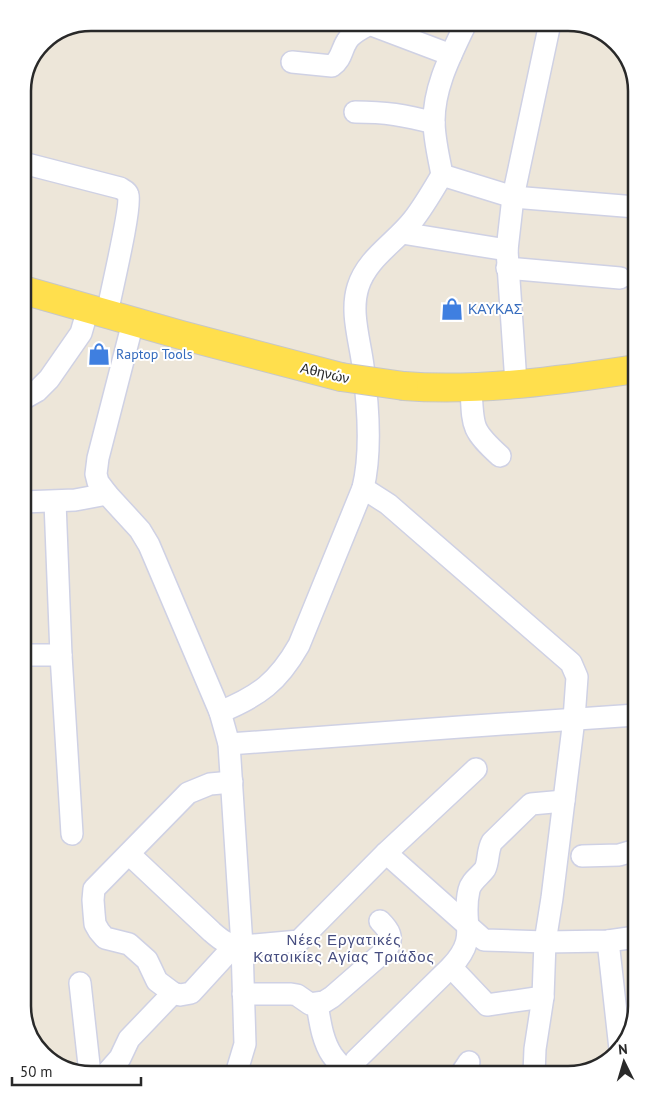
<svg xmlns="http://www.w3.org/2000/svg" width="659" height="1097" viewBox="0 0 659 1097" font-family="'PT Sans',sans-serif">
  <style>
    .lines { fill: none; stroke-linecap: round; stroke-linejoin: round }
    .minor-casing { stroke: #cfd1e4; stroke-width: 24 }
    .major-casing { stroke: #c7c7c7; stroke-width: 30 }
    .minor { stroke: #fff; stroke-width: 21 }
    .major { stroke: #ffdf4d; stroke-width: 28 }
    .major-bridge-casing { stroke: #c7c7c7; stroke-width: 30; stroke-linecap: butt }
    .major-bridge { stroke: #ffdf4d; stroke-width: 28 }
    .labels { text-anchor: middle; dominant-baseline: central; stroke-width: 4; stroke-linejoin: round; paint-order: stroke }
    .shop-label { font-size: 14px; fill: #366cbe; stroke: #fff; text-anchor: start }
    .street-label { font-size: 14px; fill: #292929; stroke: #fff }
    .neighbourhood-label { font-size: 15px; letter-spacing: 1px; fill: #454c7f; stroke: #fff }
    .rim { fill: none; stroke: #292929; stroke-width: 2.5 }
  </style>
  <rect width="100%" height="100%" fill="#ede6d9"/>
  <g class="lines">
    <defs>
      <g id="minor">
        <path d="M 369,24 L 451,55"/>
        <path d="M 292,62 L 332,66 C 342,59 341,50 347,41 C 352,32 363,29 370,23"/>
        <path d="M 355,112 C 385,112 405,115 434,123"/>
        <path d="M 23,163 L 120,188 C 123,190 127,191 128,195 C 132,206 110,297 107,314"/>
        <path d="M 442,175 L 513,197 L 636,207"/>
        <path d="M 402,233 L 507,250"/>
        <path d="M 507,268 L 620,278"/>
        <path d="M 133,322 L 98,458 L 96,474 L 98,482 L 107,494 L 140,530 L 149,545 L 220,712 L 229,744 L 242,946 L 245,1044 L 236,1074"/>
        <path d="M 516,383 L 507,250 L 513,197 L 550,23"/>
        <path d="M 471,386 C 473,426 470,429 500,456"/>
        <path d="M 23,399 L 37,391 L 49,379 L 81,333 L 88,309"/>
        <path d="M 363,488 L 388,504 L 571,663 L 577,677 L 574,719 L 552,898 L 545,942 L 543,997 L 535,1049 L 534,1074"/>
        <path d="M 23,502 L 75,500 L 107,494"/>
        <path d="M 55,502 L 61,655 L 72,834"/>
        <path d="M 23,655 L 61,655"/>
        <path d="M 220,712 C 259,696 278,682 299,645 L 363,488 C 372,451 368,403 363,366 C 360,341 350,312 358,287 C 367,258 395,243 413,220 C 424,206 433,190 442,175 C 439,158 434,139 434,121 C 434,86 451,55 466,23"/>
        <path d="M 229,744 L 460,727 L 636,715"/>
        <path d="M 232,782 L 210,784 L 188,793 L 94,889 L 93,900 L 94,913 L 95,924 L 99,931 L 105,938 L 129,944 L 147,960 L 157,981 L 173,993 L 180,995 L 191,993 L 234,946"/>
        <path d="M 386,853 L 484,940 L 545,942 L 608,941 L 636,937"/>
        <path d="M 129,854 L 212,932 C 221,940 229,946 242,946 L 299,941 L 386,853 L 476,769"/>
        <path d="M 582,856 L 619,855 L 636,850"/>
        <path d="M 608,941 L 620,1049"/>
        <path d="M 451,967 L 487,1005 L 543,997"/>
        <path d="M 80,983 L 90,1074"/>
        <path d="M 243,994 L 291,994 L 297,995 L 310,1004 L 324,1002 L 332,997 L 387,949 C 394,937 389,930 380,921"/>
        <path d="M 317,1004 C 320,1021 322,1040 332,1055 C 337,1062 343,1068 348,1074"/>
        <path d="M 106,1074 L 120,1058 L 129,1039 L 173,993"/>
        <path d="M 348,1074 L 356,1060 L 451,967 C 480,936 461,924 469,890 C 471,881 480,876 485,869 C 489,861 487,851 492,842 L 531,804 L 564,801"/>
        <path d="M 461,1074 L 469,1062"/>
      </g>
      <g id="major">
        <path d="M 23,290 L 181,335 L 341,377"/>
        <path d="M 404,386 C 478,392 563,380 636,369"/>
      </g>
    </defs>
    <!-- minor casing -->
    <use href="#minor" class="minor-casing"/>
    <!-- major casing -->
    <use href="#major" class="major-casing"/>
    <!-- minor -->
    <use href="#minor" class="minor"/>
    <!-- major -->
    <use href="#major" class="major"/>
    <defs>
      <path id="major-bridge" d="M 341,377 L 404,386"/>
    </defs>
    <!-- major-bridge casing -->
    <use href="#major-bridge" class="major-bridge-casing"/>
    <!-- major-bridge -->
    <use href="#major-bridge" class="major-bridge"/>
  </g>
  <!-- icons -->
  <defs>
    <symbol id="shop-bare" viewBox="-9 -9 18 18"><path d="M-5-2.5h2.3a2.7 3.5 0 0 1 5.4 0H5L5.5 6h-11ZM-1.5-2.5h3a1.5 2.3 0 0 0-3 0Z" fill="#3f7fe0" stroke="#fff" stroke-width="2.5" paint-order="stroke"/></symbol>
  </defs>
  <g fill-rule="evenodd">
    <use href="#shop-bare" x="436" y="293" width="32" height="32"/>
    <use href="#shop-bare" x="83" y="338" width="32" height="32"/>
  </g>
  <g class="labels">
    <!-- shop labels -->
    <g class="shop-label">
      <text x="468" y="309">ΚΑΥΚΑΣ</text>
      <text x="116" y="354">Raptop Tools</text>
    </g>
    <!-- street labels -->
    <g class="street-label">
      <text transform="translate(325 373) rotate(13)">Αθηνών</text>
    </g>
    <!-- neighbourhood labels -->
    <g class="neighbourhood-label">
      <text x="344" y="939">Νέες Εργατικές<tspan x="344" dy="17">Κατοικίες Αγίας Τριάδος</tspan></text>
    </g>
  </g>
  <!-- crop -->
  <path d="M0 0H659V1097H0ZM91 31H568A60 60 0 0 1 628 91V1006A60 60 0 0 1 568 1066H91A60 60 0 0 1 31 1006V91A60 60 0 0 1 91 31Z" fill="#fff" fill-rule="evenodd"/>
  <path class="rim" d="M91 31H568A60 60 0 0 1 628 91V1006A60 60 0 0 1 568 1066H91A60 60 0 0 1 31 1006V91A60 60 0 0 1 91 31Z"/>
  <!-- north arrow -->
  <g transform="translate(624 1062) rotate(355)" stroke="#ffffff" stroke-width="4" paint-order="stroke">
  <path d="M0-4L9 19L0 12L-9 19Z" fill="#292929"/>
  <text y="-8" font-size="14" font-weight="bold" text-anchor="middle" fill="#292929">N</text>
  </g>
  <!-- scale -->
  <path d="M12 1077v8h129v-8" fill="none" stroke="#292929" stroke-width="2.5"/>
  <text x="20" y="1077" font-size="15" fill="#292929" stroke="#ffffff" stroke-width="4" paint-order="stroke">50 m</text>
</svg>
